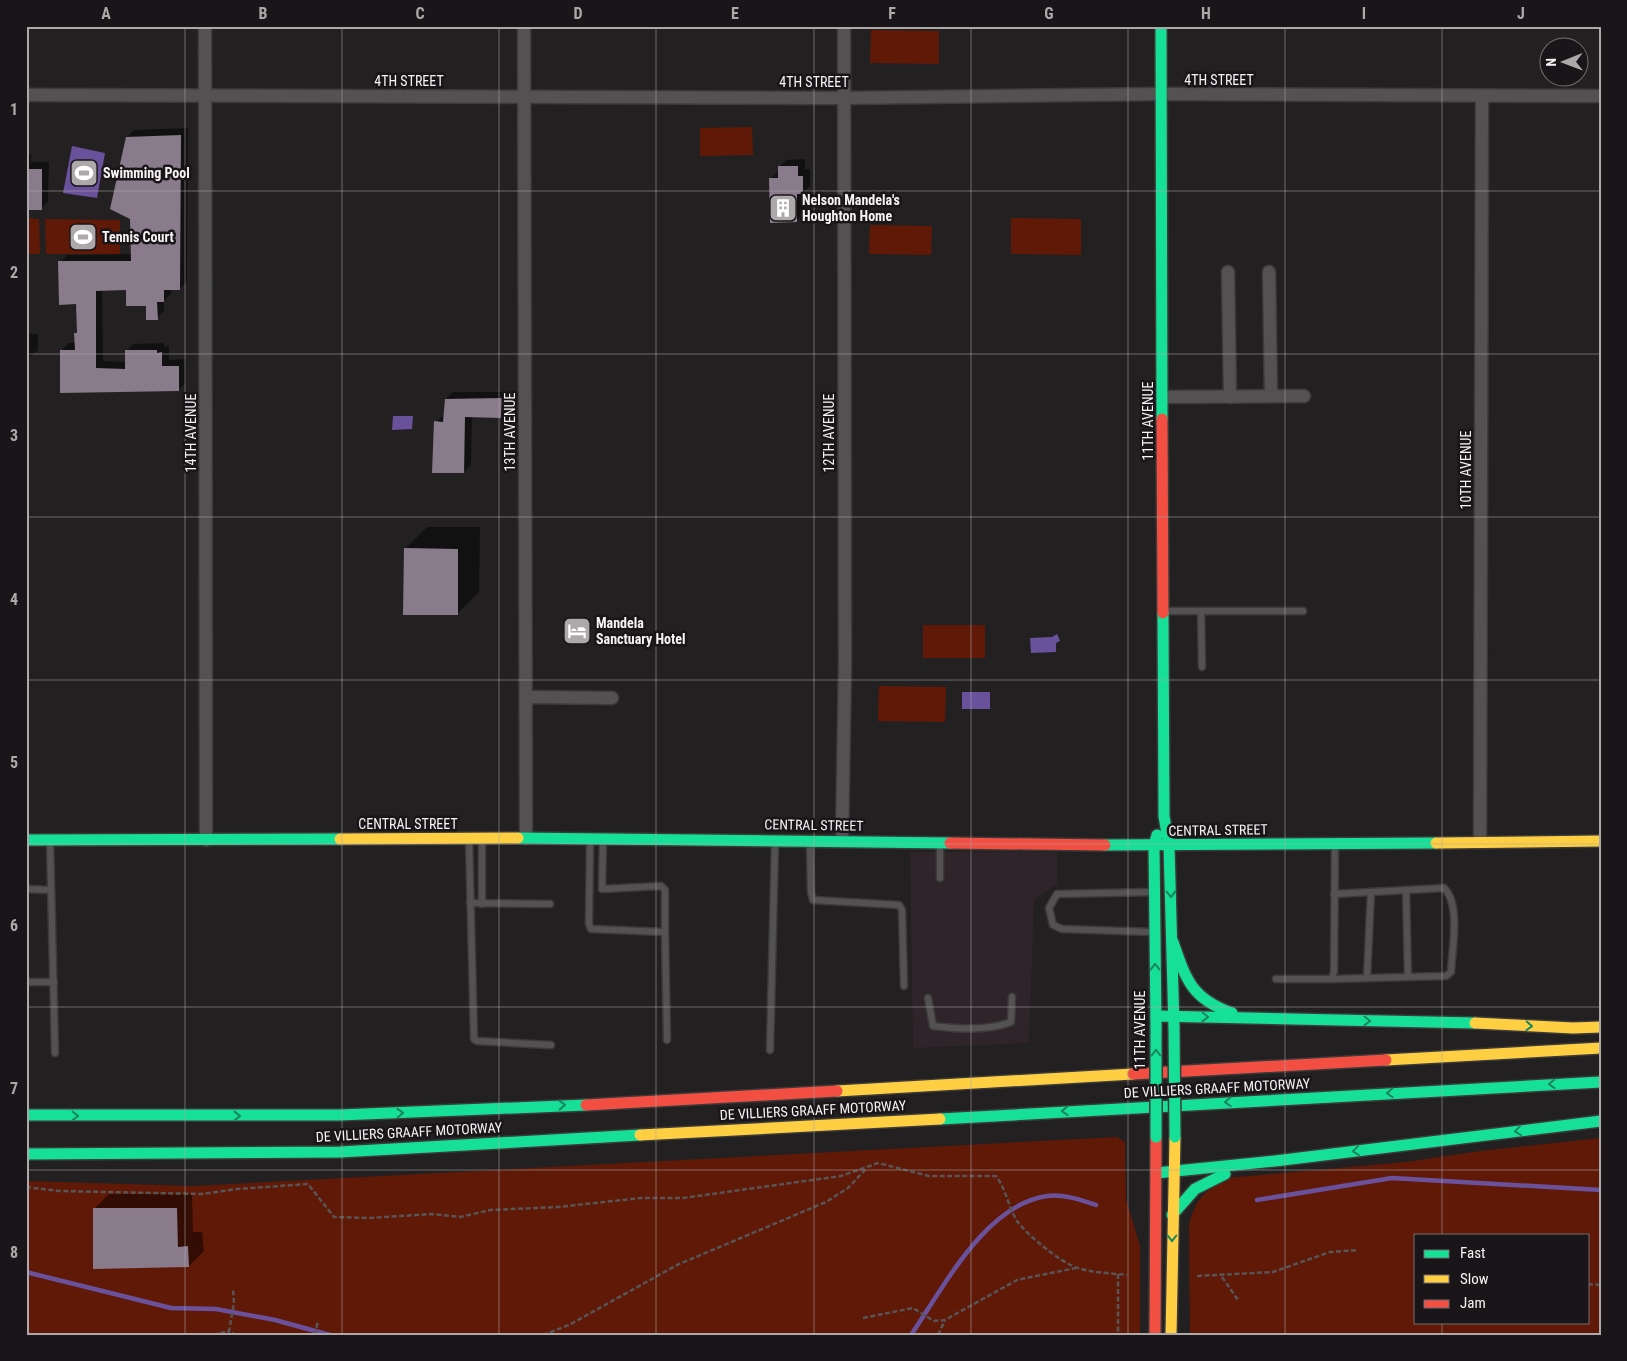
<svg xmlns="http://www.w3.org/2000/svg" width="1627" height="1361" viewBox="0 0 1627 1361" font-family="'Roboto Condensed',sans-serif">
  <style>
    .built { fill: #2e242a }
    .green { fill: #611907; fill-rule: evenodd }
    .water { fill: #6a519c }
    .shadow { fill: #0007 }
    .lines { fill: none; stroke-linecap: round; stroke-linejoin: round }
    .stream { stroke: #6a519c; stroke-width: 4.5 }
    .building { fill: #897b8b }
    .lane-casing { stroke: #3c3a3a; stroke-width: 9 }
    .street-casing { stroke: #3c3a3a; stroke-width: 15 }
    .fast-casing { stroke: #3c3a3a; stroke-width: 14 }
    .slow-casing { stroke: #3c3a3a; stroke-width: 14 }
    .jam-casing { stroke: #3c3a3a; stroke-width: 14 }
    .path { stroke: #575556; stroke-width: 2.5; stroke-dasharray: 5 2.5; stroke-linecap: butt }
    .lane { stroke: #535151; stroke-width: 6 }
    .street { stroke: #535151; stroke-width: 12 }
    .fast { stroke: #16e098; stroke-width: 11 }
    .slow { stroke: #ffcf43; stroke-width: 11 }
    .jam { stroke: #f24e42; stroke-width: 11 }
    .fast-bridge-casing { stroke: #3c3a3a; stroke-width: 14; stroke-linecap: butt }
    .fast-bridge { stroke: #16e098; stroke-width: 11 }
    .oneway { stroke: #18855e }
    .grid { fill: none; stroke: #ada9ab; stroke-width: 1; stroke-opacity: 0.55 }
    .labels { text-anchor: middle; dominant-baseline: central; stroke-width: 5; stroke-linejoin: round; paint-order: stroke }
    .street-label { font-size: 14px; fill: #f7f3f5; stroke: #1a1518 }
    .poi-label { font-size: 14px; font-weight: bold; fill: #f7f3f5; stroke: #1a1518; text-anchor: start }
    .neatline { fill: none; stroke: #ada9ab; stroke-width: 2 }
    .grid-label { font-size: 16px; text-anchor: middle; font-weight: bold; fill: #ada9ab }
  </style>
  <rect width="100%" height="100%" fill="#232021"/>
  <!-- built -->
  <path class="built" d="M 910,852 L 1057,852 L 1057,884 L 1034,900 L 1029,1043 L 913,1048 Z"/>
  <!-- green -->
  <g class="green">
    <path d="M 871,30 L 939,31 L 939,64 L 870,63 Z"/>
    <path d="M 752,127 L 753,155 L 700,156 L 700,128 Z"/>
    <path d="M 26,218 L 39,219 L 40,254 L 26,254 Z"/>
    <path d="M 1011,218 L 1081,219 L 1081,255 L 1011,254 Z"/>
    <path d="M 45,219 L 120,220 L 120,254 L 46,254 Z"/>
    <path d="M 870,225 L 932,226 L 931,255 L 869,254 Z"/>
    <rect x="923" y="625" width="62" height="33"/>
    <path d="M 879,686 L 946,687 L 945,722 L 878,721 Z"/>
    <path d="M 1117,1137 L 1125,1142 L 1126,1199 L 1140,1246 L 1140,1335 L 26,1335 L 26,1181 L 193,1186 Z"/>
    <path d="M 1601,1138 L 1601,1335 L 1190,1335 L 1189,1225 C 1196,1198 1204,1192 1227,1178 L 1406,1162 L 1480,1151 ZM 1416,1235 L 1588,1235 L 1588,1322 L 1416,1322 Z"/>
  </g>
  <!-- water -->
  <g class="water">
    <path d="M 72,146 L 105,153 L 97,198 L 63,193 Z"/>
    <path d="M 393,416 L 413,416 L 412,429 L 392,430 Z"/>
    <path d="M 1057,634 L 1060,641 L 1056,643 L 1056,652 L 1031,653 L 1030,638 L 1052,637 Z"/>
    <rect x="962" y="692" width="28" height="17"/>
  </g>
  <!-- shadow -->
  <g class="shadow">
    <path d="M 188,128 L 187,282 L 179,289 L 171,289 L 171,294 L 164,300 L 164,311 L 157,318 L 147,305 L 128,289 L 102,289 L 103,361 L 126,362 L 126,351 L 134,344 L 164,343 L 164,347 L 169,346 L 169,360 L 185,359 L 186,383 L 178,390 L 61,391 L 61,351 L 68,343 L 76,343 L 76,334 L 78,331 L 78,302 L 60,262 L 67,255 L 132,254 L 127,137 L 134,130 Z"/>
    <path d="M 26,154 L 31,154 L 31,162 L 49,162 L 48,201 L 41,209 L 26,208 Z"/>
    <path d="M 805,159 L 805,169 L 810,169 L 810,186 L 803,193 L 804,214 L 796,221 L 771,178 L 779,171 L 779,167 L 786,160 Z"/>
    <path d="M 26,334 L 38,334 L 38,350 L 30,357 L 26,357 Z"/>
    <path d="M 453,392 L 508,392 L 508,410 L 501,417 L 472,416 L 471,465 L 463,472 L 435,422 L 445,415 L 446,399 Z"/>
    <path d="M 427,527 L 480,527 L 479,592 L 457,614 L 405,549 Z"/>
    <path d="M 109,1194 L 192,1194 L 193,1232 L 202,1232 L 204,1251 L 189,1266 L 94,1209 Z"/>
  </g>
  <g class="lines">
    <!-- stream -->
    <g class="stream">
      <path d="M 1257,1200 L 1392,1178 L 1601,1190"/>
      <path d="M 26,1272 L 171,1308 L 216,1309 L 275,1320 L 330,1335"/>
      <path d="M 911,1335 C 944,1287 985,1205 1047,1196 C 1064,1194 1081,1200 1096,1205"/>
    </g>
  </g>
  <!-- building -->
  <g class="building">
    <path d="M 181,135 L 180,290 L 164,290 L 164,302 L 157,302 L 158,320 L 146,320 L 146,306 L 126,306 L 126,290 L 96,291 L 96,368 L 125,369 L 125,350 L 157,350 L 157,353 L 162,352 L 162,366 L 179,366 L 179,391 L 60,393 L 60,350 L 75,350 L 74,333 L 77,333 L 76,304 L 59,305 L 58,261 L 131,261 L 130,219 L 110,209 L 126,137 Z"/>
    <path d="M 778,166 L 798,166 L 798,176 L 803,176 L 803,194 L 797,194 L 797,222 L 770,223 L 769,178 L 778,178 Z"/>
    <rect x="26" y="169" width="16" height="41"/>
    <path d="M 502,398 L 501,418 L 465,417 L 464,473 L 432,473 L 434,421 L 443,422 L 445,399 Z"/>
    <path d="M 404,548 L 458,549 L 458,615 L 403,615 Z"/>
    <path d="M 93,1208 L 177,1208 L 178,1247 L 188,1246 L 189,1267 L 93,1269 Z"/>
  </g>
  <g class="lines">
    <defs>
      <g id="lane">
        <path d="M 1165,611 L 1303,611"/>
        <path d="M 1201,611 L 1202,667"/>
        <path d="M 469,839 L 474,1039 L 477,1041 L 551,1045"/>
        <path d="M 482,840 L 482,904"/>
        <path d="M 590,840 L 589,924 L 591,929 L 665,932 L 665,890 L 661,886 L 602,889 L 603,839"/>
        <path d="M 50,841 L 55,1053"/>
        <path d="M 810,842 L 811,892 L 813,900 L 899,905 L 902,910 L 904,986"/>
        <path d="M 940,878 L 940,845"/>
        <path d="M 26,889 L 51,890"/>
        <path d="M 1406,890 L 1408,977"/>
        <path d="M 470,903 L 550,904"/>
        <path d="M 665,932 L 667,1040"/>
        <path d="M 1153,932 L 1062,929 L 1053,925 L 1049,908 L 1057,894 L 1154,892"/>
        <path d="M 1367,977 L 1371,892"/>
        <path d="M 1276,979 L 1332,979 L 1334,971 L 1335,844"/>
        <path d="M 1332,979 L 1446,976 L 1451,972 C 1452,950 1461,904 1444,888 L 1334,894"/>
        <path d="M 26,982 L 54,982"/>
        <path d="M 928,998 L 933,1026 C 958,1029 987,1031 1011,1022 L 1012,997"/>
        <path d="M 770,1050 L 775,843"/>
      </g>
      <g id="street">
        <path d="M 205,26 L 206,840"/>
        <path d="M 524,26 L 526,838"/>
        <path d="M 26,95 L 844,98 L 1161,94 L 1601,96"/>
        <path d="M 1228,272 L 1230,397"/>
        <path d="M 1269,272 L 1271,396"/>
        <path d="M 1163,397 L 1304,396"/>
        <path d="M 526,697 L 612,698"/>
        <path d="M 842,840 L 845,665 L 844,26"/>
        <path d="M 1480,842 L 1482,97"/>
      </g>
      <g id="fast">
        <path d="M 1161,26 L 1162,419"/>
        <path d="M 1163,613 L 1164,816 L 1169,846 L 1174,1028"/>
        <path d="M 518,838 L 950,843"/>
        <path d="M 26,840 L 340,839"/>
        <path d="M 1105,845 L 1436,843"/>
        <path d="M 1173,942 C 1186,980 1192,999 1232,1013"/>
        <path d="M 1156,1016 L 1475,1023"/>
        <path d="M 1156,1026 L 1154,845 L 1157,835"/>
        <path d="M 26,1115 L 340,1115 L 586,1105"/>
        <path d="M 940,1119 L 1601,1082"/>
        <path d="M 26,1154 L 340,1152 L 640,1135"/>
        <path d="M 1156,1173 L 1275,1161 L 1601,1121"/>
        <path d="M 1172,1215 L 1195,1189 L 1225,1174"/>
      </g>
      <g id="slow">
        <path d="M 340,839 L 518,838"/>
        <path d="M 1436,843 L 1601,841"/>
        <path d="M 1475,1023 L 1573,1028 L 1601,1027"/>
        <path d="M 1386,1060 L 1601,1048"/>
        <path d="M 837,1091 L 1133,1074"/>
        <path d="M 640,1135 L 940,1119"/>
        <path d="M 1171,1335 L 1175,1137"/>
      </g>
      <g id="jam">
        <path d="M 1162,419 L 1163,613"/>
        <path d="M 950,843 L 1105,845"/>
        <path d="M 1133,1074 L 1386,1060"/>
        <path d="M 586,1105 L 837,1091"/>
        <path d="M 1155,1335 L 1156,1137"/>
      </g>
    </defs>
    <!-- lane casing -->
    <use href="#lane" class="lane-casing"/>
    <!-- street casing -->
    <use href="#street" class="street-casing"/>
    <!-- fast casing -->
    <use href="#fast" class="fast-casing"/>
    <!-- slow casing -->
    <use href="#slow" class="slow-casing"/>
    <!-- jam casing -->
    <use href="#jam" class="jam-casing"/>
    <!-- path -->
    <g class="path">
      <path d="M 26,1187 L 59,1191 L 202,1194 L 237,1189 L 308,1184 L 334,1217 L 370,1218 L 432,1214 L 460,1217 L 490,1210 L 558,1207 L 641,1198 L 683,1198 L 841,1176 L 878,1163 L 929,1176 L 996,1176 C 1006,1189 1008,1206 1017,1221 C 1027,1235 1061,1263 1078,1268 C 1093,1273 1111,1273 1127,1275"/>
      <path d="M 1118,1274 L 1118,1335"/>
      <path d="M 1197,1276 L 1273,1272 L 1330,1252 L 1358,1250"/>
      <path d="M 1222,1277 L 1238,1300"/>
      <path d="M 1588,1284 L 1601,1285"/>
      <path d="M 863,1318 L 913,1308 L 934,1321 L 945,1320 L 1017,1280 L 1076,1268"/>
      <path d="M 213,1335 L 229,1331 L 234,1303 L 233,1289"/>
      <path d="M 228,1335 L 229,1331 L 235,1335"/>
      <path d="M 315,1335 L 318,1320"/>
      <path d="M 543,1335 L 569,1325 L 677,1265 L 826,1202 L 848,1188 L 865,1170"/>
      <path d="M 938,1335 L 945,1320"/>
    </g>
    <!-- lane -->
    <use href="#lane" class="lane"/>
    <!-- street -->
    <use href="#street" class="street"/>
    <!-- fast -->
    <use href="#fast" class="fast"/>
    <!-- slow -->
    <use href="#slow" class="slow"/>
    <!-- jam -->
    <use href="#jam" class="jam"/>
    <defs>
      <g id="fast-bridge">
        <path d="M 1156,1026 L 1156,1137"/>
        <path d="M 1174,1028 L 1175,1137"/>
      </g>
    </defs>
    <!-- fast-bridge casing -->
    <use href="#fast-bridge" class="fast-bridge-casing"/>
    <!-- fast-bridge -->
    <use href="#fast-bridge" class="fast-bridge"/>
  </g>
  <!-- one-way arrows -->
  <defs><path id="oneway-chevron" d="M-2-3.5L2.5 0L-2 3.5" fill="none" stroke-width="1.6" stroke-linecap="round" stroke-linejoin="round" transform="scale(1.25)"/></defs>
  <g class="oneway">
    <use href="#oneway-chevron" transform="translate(1171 894) rotate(88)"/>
    <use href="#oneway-chevron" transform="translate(1155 967) rotate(-91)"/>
    <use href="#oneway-chevron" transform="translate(1205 1017) rotate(1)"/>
    <use href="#oneway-chevron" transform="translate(1367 1021) rotate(1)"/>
    <use href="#oneway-chevron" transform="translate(1529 1026) rotate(3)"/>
    <use href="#oneway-chevron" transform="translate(1156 1053) rotate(-90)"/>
    <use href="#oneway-chevron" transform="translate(1552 1084) rotate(177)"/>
    <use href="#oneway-chevron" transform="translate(1390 1093) rotate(177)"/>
    <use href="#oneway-chevron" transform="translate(1228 1102) rotate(177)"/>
    <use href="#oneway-chevron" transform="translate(562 1105) rotate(-3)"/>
    <use href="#oneway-chevron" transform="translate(1065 1111) rotate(177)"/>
    <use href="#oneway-chevron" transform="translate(400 1113) rotate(-2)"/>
    <use href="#oneway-chevron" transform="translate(75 1116) rotate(1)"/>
    <use href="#oneway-chevron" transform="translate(237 1116)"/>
    <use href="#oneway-chevron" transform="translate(1518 1131) rotate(173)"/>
    <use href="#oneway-chevron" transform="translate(1356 1151) rotate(173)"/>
    <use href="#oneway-chevron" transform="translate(1172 1238) rotate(90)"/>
  </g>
  <!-- grid -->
  <path class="grid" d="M 185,26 L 185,1335M 342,26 L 342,1335M 499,26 L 499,1335M 656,26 L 656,1335M 814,26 L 814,1335M 971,26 L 971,1335M 1128,26 L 1128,1335M 1285,26 L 1285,1335M 1442,26 L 1442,1235M 26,191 L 1601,191M 26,354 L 1601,354M 26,517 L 1601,517M 26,680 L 1601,680M 26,844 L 1601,844M 26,1007 L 1601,1007M 26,1170 L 1601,1170M 1442,1322 L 1442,1335"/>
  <!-- icons -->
  <defs>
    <symbol id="stadium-square" viewBox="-11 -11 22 22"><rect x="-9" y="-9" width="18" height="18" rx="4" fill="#ada9ab" stroke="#1a1518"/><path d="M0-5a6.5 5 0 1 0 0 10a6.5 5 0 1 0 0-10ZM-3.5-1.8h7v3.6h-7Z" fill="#fff"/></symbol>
    <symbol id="building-square" viewBox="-11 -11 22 22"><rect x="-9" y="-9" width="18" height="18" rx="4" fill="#ada9ab" stroke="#1a1518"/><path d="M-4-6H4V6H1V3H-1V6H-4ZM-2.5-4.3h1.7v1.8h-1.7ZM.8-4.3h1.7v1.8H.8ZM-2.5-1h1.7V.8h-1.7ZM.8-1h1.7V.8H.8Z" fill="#fff"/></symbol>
    <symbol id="hotel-square" viewBox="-11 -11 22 22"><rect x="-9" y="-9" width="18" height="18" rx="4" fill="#ada9ab" stroke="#1a1518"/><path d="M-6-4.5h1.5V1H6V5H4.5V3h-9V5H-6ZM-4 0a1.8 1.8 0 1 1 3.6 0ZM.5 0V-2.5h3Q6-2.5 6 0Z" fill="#fff"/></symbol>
  </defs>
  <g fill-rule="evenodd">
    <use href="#stadium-square" x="68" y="157" width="32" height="32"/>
    <use href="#building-square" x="767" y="192" width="32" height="32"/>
    <use href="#stadium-square" x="67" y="221" width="32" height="32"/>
    <use href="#hotel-square" x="561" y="615" width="32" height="32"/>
  </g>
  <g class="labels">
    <!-- street labels -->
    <g class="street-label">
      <text x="1219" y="80">4TH STREET</text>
      <text x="409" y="81">4TH STREET</text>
      <text x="814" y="82">4TH STREET</text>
      <text transform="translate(1148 421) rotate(-90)">11TH AVENUE</text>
      <text transform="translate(510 432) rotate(-90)">13TH AVENUE</text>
      <text transform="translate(191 433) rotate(-90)">14TH AVENUE</text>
      <text transform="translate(829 433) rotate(-90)">12TH AVENUE</text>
      <text transform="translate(1466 470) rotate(-90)">10TH AVENUE</text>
      <text x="408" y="824">CENTRAL STREET</text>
      <text transform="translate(814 825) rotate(1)">CENTRAL STREET</text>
      <text transform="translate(1218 830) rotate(-1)">CENTRAL STREET</text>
      <text transform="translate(1140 1030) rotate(-90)">11TH AVENUE</text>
      <text transform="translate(1217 1088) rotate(-3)">DE VILLIERS GRAAFF MOTORWAY</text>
      <text transform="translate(813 1110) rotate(-3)">DE VILLIERS GRAAFF MOTORWAY</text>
      <text transform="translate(409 1132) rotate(-3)">DE VILLIERS GRAAFF MOTORWAY</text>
    </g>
    <!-- poi labels -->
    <g class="poi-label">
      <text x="103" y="173">Swimming Pool</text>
      <text x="802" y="200">Nelson Mandela's<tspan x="802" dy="16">Houghton Home</tspan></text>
      <text x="102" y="237">Tennis Court</text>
      <text x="596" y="623">Mandela<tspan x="596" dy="16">Sanctuary Hotel</tspan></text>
    </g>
  </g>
  <!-- border -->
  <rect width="1627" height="1361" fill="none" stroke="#1a1518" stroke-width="55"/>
  <!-- legend -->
  <rect x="1414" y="1234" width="175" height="90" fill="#1a1518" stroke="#726e70"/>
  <rect x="1424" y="1250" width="25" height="8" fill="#16e098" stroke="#726e70"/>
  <text x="1460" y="1258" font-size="15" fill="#f7f3f5">Fast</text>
  <rect x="1424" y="1275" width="25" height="8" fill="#ffcf43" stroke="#726e70"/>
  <text x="1460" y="1284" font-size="15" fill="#f7f3f5">Slow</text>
  <rect x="1424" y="1300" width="25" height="8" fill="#f24e42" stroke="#726e70"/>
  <text x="1460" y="1308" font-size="15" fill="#f7f3f5">Jam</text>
  <!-- north arrow -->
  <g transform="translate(1564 62) rotate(269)"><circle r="24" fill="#1a1518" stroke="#726e70"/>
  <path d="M0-4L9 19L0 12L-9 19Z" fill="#ada9ab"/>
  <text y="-8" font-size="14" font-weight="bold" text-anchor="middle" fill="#f7f3f5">N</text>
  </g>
  <rect x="28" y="28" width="1572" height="1306" class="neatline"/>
  <g class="grid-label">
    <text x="106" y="19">A</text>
    <text x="263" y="19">B</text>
    <text x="420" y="19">C</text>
    <text x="578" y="19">D</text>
    <text x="735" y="19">E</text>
    <text x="892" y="19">F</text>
    <text x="1049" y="19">G</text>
    <text x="1206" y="19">H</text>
    <text x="1364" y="19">I</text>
    <text x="1521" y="19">J</text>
    <text x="14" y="115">1</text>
    <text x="14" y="278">2</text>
    <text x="14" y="441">3</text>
    <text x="14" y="605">4</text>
    <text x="14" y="768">5</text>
    <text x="14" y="931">6</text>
    <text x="14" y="1094">7</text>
    <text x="14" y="1258">8</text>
  </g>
</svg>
